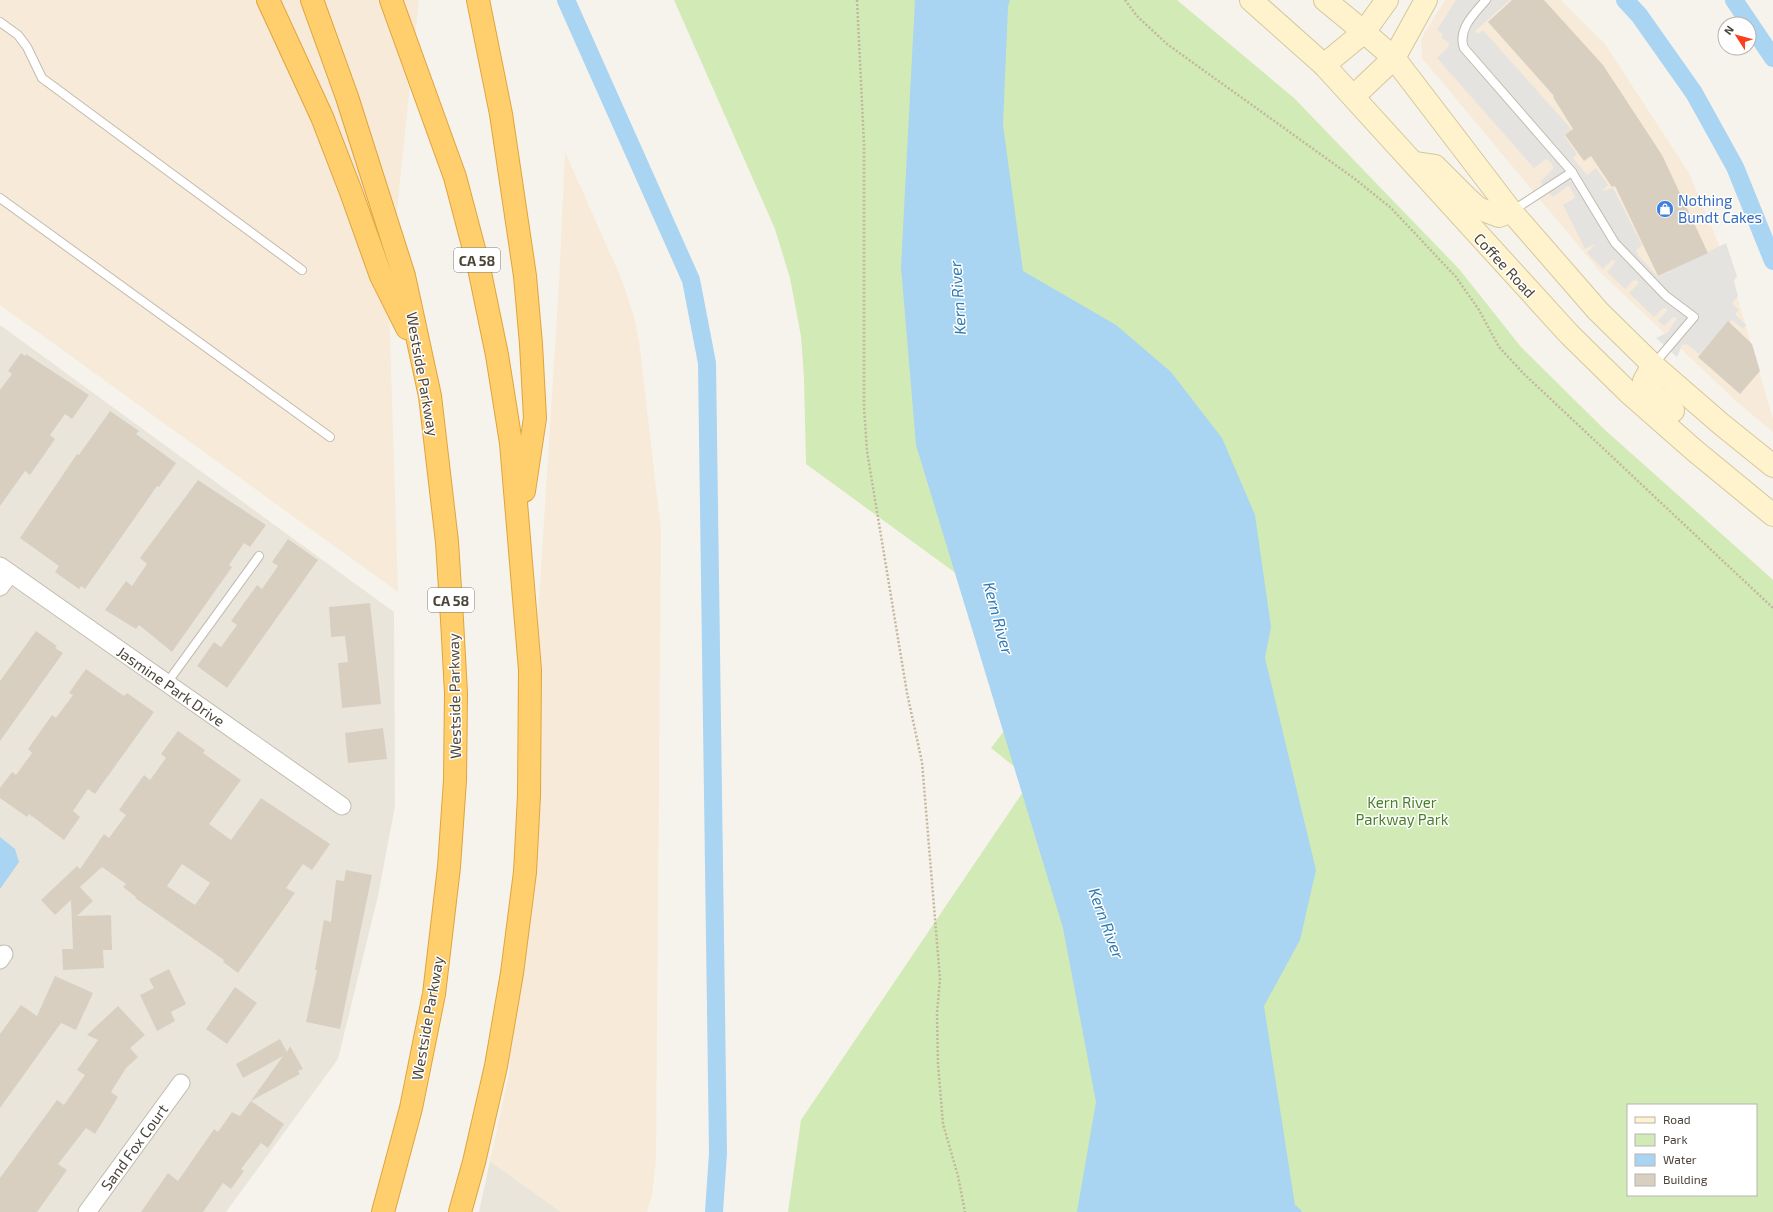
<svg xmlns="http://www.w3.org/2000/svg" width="1773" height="1212" viewBox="0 0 1773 1212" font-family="'Exo 2',sans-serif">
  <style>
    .residential { fill: #eae5da }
    .commercial { fill: #f7ead8 }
    .green { fill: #d2eab5; fill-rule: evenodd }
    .parking { fill: #e5e3e0 }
    .water { fill: #a9d4f2 }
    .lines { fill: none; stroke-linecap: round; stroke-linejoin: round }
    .stream { stroke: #a9d4f2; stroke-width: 5 }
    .canal { stroke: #a9d4f2; stroke-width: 18 }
    .building { fill: #d8cfc1; fill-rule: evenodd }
    .service-casing { stroke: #c2bbae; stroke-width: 10 }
    .minor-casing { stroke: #c2bbae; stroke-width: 19 }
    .secondary-casing { stroke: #d6c79b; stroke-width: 24 }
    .motorway-casing { stroke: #e0a43c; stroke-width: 24 }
    .path { stroke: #c4b79f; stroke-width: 2.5; stroke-dasharray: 2 2; stroke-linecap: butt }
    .service { stroke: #fff; stroke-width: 8 }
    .minor { stroke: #fff; stroke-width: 17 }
    .secondary { stroke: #fff3cd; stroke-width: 22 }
    .motorway { stroke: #ffcf6e; stroke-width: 22 }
    .labels { text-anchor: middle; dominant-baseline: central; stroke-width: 3; stroke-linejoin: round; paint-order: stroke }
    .shield { fill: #fff; stroke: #817c74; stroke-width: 1 }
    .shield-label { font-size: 14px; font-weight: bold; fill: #4b4439 }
    .shop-label { font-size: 15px; fill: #366cbe; stroke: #fff; text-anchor: start }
    .street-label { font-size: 15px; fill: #4b4439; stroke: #fff }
    .park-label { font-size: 15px; fill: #4a7f2a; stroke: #fff }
    .water-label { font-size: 16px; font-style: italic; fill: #2e7ab2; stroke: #fff }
  </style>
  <rect width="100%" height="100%" fill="#f6f3ec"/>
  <!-- residential -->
  <g class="residential">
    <path d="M 0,325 L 394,612 L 395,806 L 378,896 L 338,1059 L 226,1212 L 0,1212 Z"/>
    <path d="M 490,1161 L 561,1212 L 479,1212 Z"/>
  </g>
  <!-- commercial -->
  <g class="commercial">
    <path d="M 0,0 L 419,0 L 400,180 L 389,304 L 398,592 L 0,305 Z"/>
    <path d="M 1445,0 L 1561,0 L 1605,44 L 1689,173 L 1729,269 L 1773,419 L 1773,432 L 1737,402 L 1602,274 L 1422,58 L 1421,39 Z"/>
    <path d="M 565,152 L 622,280 L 633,313 L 639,341 L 661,530 L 656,1159 L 652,1195 L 647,1212 L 561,1212 L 490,1161 L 509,1074 L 559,284 Z"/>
  </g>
  <!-- green -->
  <path class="green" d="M 674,0 L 1177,0 L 1294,98 L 1459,269 L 1521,347 L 1605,430 L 1771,578 L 1773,580 L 1773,1212 L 788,1212 L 801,1120 L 1031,780 L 991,748 L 1064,652 L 806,464 L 804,378 L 801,336 L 790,278 L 775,229 ZM 1628,1105 L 1756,1105 L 1756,1195 L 1628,1195 Z"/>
  <!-- parking -->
  <path class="parking" d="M 1456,0 L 1510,0 L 1475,31 L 1478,34 L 1483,30 L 1572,130 L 1564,136 L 1577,154 L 1573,158 L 1587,175 L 1596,168 L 1608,185 L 1602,191 L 1613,188 L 1642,245 L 1636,250 L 1638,255 L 1658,277 L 1726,243 L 1737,276 L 1734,281 L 1738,296 L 1732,303 L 1739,310 L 1735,314 L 1746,325 L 1743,329 L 1732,320 L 1699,354 L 1687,344 L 1682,345 L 1677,357 L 1656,338 L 1668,332 L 1677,318 L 1673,317 L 1664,326 L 1658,321 L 1667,311 L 1667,309 L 1663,308 L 1654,317 L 1629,293 L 1638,284 L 1638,281 L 1634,280 L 1625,289 L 1607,272 L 1616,261 L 1612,260 L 1603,269 L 1587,253 L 1595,244 L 1585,249 L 1563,205 L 1575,198 L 1571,188 L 1568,186 L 1553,197 L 1540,182 L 1553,169 L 1553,166 L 1550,162 L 1546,159 L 1534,168 L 1437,58 L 1448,47 L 1449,43 L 1441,37 L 1443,34 L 1437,30 Z"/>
  <!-- water -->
  <g class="water">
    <path d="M 915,0 L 1010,0 L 1008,6 L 1003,125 L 1023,271 L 1116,325 L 1171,372 L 1222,438 L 1255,515 L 1271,627 L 1265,658 L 1316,870 L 1300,940 L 1264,1006 L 1296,1212 L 1077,1212 L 1096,1102 L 1063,928 L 916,445 L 901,267 Z"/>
    <path d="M 0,837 L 15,849 L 19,862 L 0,889 Z"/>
  </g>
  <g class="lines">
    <!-- stream -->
    <path class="stream" d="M 1295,1208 L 1299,1212"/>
    <!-- canal -->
    <g class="canal">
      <path d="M 566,0 L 691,280 L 707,363 L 718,1153 L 714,1212"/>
      <path d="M 1625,0 L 1639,15 L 1694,93 L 1735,167 L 1773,261"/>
      <path d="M 1734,0 L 1773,58"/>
    </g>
  </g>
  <!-- building -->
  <g class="building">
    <path d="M 1512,0 L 1544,0 L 1603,65 L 1662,155 L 1708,253 L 1658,276 L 1615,186 L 1612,187 L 1591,156 L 1584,161 L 1565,135 L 1573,129 L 1553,97 L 1554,96 L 1488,22 Z"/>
    <path d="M 1728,321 L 1752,344 L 1760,371 L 1740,394 L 1698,357 Z"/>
    <path d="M 21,353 L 25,356 L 26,354 L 89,395 L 72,419 L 65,414 L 50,435 L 55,439 L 30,475 L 25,471 L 0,506 L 0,390 L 12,374 L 8,371 Z"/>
    <path d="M 110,411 L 139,431 L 136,434 L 176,463 L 159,487 L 157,486 L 85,589 L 81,586 L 79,589 L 55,572 L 59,566 L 20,538 L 77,454 L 79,455 Z"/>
    <path d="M 198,480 L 266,525 L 250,547 L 244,543 L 229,565 L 232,567 L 172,652 L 139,625 L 136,629 L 105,610 L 126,581 L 132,586 L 147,564 L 140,558 Z"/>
    <path d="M 288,539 L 318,560 L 227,688 L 197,666 L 214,642 L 221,647 L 237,625 L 231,621 L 257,585 L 262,589 L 278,566 L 272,562 Z"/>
    <path d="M 370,603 L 381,704 L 342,708 L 338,663 L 348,662 L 345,636 L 331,637 L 329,607 Z"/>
    <path d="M 36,631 L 57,646 L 55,648 L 63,653 L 0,741 L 0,681 Z"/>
    <path d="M 86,669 L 124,696 L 127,693 L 154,712 L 95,794 L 88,789 L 73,811 L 80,817 L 64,840 L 29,814 L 27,817 L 0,798 L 0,788 L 12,772 L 16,775 L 32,753 L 28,749 L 52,715 L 56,718 L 73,695 L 69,693 Z"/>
    <path d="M 383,728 L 387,759 L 348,763 L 345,733 Z"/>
    <path d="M 178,731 L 205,750 L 203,753 L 241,780 L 209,824 L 231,840 L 261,798 L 330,844 L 312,870 L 303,864 L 286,888 L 295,893 L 238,973 L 223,962 L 224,960 L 135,898 L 136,897 L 123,887 L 126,884 L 102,867 L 80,887 L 93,901 L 77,916 L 111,915 L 112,950 L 103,950 L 104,968 L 63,970 L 62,949 L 73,949 L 71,900 L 55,915 L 41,900 L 77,866 L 80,869 L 104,834 L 109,838 L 126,815 L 119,810 L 144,775 L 150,780 L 166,758 L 161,754 ZM 182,864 L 210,883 L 195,905 L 167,886 Z"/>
    <path d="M 346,870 L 372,875 L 340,1029 L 306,1022 L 317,970 L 315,970 L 324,920 L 331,922 L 336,880 L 344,881 Z"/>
    <path d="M 169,969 L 186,1004 L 171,1012 L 175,1021 L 157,1031 L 140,995 L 154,988 L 149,979 Z"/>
    <path d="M 55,976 L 93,993 L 76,1030 L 61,1023 L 0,1108 L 0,1034 L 21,1005 L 37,1016 Z"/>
    <path d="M 235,987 L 257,1003 L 227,1044 L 206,1029 Z"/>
    <path d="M 118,1006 L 145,1035 L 130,1048 L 138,1057 L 126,1068 L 111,1092 L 118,1097 L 95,1134 L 86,1128 L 58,1164 L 67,1170 L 37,1212 L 0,1212 L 0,1178 L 57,1100 L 64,1105 L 85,1075 L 77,1070 L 98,1040 L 87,1035 Z"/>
    <path d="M 280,1039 L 287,1052 L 290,1046 L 303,1069 L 298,1071 L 300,1074 L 251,1101 L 284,1124 L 268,1148 L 261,1143 L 241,1169 L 244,1171 L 231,1189 L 223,1183 L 203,1212 L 141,1212 L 168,1173 L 178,1181 L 214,1129 L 218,1132 L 232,1112 L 240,1116 L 283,1056 L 243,1078 L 236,1064 Z"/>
  </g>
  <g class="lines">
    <defs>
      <g id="service">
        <path d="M 1486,0 C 1475,13 1457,29 1464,48 L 1572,172 L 1615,243 L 1666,296 L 1694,317 L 1654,364"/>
        <path d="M 0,22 L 18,35 L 27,47 L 42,78 L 302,270"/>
        <path d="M 0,198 L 330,437"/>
        <path d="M 1512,211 L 1572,172"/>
        <path d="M 167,683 L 259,556"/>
      </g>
      <g id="minor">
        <path d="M 0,566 L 342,806"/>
        <path d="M 0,587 L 10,574"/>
        <path d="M 0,960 L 4,954"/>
        <path d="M 87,1212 L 181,1083"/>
      </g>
      <g id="secondary">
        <path d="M 1251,0 L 1324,65 L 1569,334 L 1628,392 L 1694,450 L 1773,515"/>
        <path d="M 1325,0 L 1364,32 L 1394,58 L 1511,211 L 1598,311 L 1653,365 L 1721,424 L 1773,466"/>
        <path d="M 1324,65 L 1364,32 L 1387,0"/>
        <path d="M 1354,96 L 1394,58 L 1426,0"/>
        <path d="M 1414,163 L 1435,166 L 1466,197 L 1478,208 L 1499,216 L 1511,211"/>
        <path d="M 1653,365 L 1644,381 L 1653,394 L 1673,411"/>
      </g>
      <g id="motorway">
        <path d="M 268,0 L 322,117 L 351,192 L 381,276 L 407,328"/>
        <path d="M 312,0 L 347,97 L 404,276 L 430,396 L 447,542 L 452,620 L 456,693 L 455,780 L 449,867 L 434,994 L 411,1108 L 383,1212"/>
        <path d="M 391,0 L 455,177 L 479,268 L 497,355 L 511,443 L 530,670 L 529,795 L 525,872 L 512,973 L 496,1066 L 474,1162 L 460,1212"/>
        <path d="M 478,0 L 501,114 L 525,276 L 531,344 L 535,418 L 524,491"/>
      </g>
    </defs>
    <!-- service casing -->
    <use href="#service" class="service-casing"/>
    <!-- minor casing -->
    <use href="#minor" class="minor-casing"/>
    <!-- secondary casing -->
    <use href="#secondary" class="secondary-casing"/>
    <!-- motorway casing -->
    <use href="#motorway" class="motorway-casing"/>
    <!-- path -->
    <g class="path">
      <path d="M 857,0 L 864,144 L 864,407 L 867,451 L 907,693 L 922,762 L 940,979 L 937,1013 L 938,1064 L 943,1124 L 958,1176 L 965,1212"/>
      <path d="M 1125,0 L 1137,16 L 1167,44 L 1355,179 L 1391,208 L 1456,277 L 1479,310 L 1499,347 L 1524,374 L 1773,608"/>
    </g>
    <!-- service -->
    <use href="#service" class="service"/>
    <!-- minor -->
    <use href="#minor" class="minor"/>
    <!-- secondary -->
    <use href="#secondary" class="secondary"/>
    <!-- motorway -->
    <use href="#motorway" class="motorway"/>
  </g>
  <!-- icons -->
  <defs>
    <symbol id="shop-disc" viewBox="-11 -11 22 22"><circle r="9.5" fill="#3f7fe0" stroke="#fff"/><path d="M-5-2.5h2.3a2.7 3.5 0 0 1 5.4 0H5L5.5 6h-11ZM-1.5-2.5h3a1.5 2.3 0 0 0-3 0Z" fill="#fff"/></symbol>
  </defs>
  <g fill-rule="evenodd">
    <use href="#shop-disc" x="1655" y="199" width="20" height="20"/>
  </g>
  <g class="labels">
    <!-- shield labels -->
    <g class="shield">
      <rect x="454" y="248" width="46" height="24" rx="3"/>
      <rect x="428" y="588" width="46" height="24" rx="3"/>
    </g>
    <g class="shield-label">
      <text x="477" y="260">CA 58</text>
      <text x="451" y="600">CA 58</text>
    </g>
    <!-- shop labels -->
    <g class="shop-label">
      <text x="1678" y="200">Nothing<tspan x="1678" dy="17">Bundt Cakes</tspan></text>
    </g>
    <!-- street labels -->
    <g class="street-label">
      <text transform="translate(1505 265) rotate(47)">Coffee Road</text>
      <text transform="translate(423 374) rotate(80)">Westside Parkway</text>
      <text transform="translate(171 686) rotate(35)">Jasmine Park Drive</text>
      <text transform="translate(454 696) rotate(-91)">Westside Parkway</text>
      <text transform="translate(427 1018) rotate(-80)">Westside Parkway</text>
      <text transform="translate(134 1147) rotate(-54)">Sand Fox Court</text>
    </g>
    <!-- park labels -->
    <g class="park-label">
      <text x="1402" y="802">Kern River<tspan x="1402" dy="17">Parkway Park</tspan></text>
    </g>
    <!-- water labels -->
    <g class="water-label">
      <text transform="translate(957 298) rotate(-94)">Kern River</text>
      <text transform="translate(999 618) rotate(75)">Kern River</text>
      <text transform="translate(1107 923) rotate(70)">Kern River</text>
    </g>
  </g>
  <!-- legend -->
  <rect x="1627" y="1104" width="130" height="92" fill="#ffffff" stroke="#b7b4b0"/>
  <rect x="1635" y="1117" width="20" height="6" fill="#fff3cd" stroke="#b7b4b0"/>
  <text x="1663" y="1124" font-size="12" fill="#4b4439">Road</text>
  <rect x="1635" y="1134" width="20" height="12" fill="#d2eab5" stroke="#b7b4b0"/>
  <text x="1663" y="1144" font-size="12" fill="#4b4439">Park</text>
  <rect x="1635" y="1154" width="20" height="12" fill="#a9d4f2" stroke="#b7b4b0"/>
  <text x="1663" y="1164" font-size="12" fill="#4b4439">Water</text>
  <rect x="1635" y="1174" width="20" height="12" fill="#d8cfc1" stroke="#b7b4b0"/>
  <text x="1663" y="1184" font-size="12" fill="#4b4439">Building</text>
  <!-- north arrow -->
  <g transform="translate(1737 36) rotate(306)"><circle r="19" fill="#ffffff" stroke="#b7b4b0"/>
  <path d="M0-3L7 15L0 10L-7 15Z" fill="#fc3f1d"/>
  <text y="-6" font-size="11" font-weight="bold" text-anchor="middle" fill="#4b4439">N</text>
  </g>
</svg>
